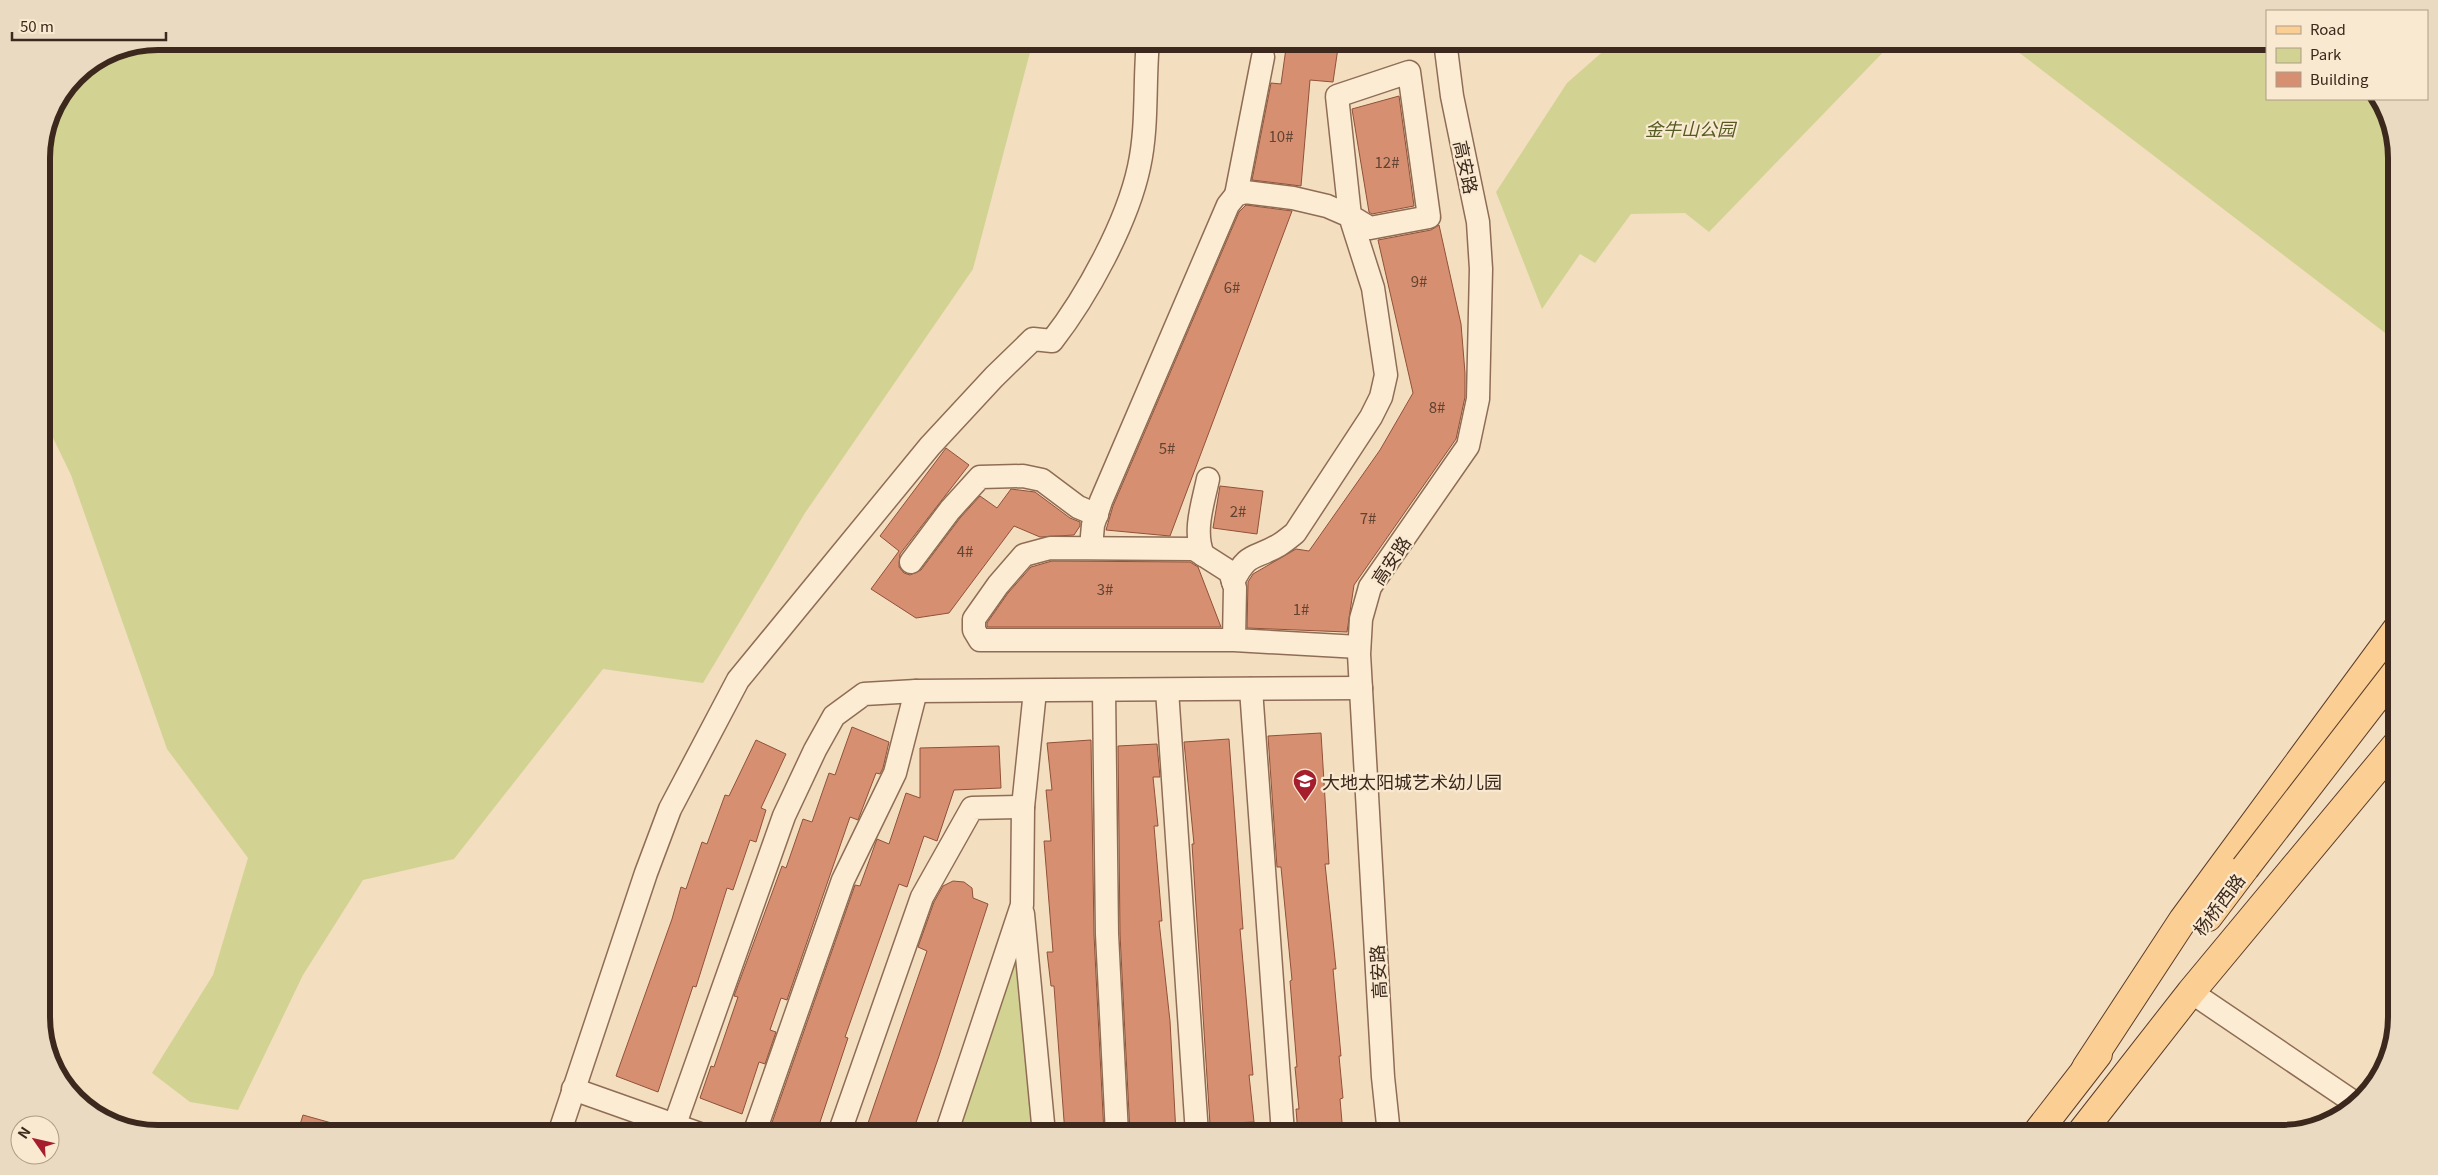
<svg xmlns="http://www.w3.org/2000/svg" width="2438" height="1175" viewBox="0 0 2438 1175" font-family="Georgia,'Noto Sans SC',serif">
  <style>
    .green { fill: #d2d392 }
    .building { fill: #d69071; stroke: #915138 }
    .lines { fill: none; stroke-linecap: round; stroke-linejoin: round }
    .minor-casing { stroke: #8f6d55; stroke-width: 25 }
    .major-casing { stroke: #5c3c2a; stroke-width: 30 }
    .minor { stroke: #fdecd4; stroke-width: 22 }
    .major { stroke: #fbcf93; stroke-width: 28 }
    .major-bridge-casing { stroke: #5c3c2a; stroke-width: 30; stroke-linecap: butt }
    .major-bridge { stroke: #fbcf93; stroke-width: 28 }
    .labels { text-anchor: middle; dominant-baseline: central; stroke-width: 4.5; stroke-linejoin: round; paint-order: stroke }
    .number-label { font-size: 15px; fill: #624231 }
    .park-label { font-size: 18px; font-style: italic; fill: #535b20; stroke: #f9e9d0 }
    .street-label { font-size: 18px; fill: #3c281c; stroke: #f9e9d0 }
    .poi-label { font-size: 18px; fill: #3c281c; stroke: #f9e9d0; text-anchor: start }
    .rim { fill: none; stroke: #3c281c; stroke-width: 6 }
  </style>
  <rect width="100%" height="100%" fill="#f3dec0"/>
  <!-- green -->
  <g class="green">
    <path d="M 158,41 L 1033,41 L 973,269 L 805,513 L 703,683 L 603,669 L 454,859 L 363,880 L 303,975 L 238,1110 L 190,1102 L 152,1073 L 213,975 L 248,858 L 167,749 L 71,475 L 41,413 L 41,150 L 53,106 L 76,75 L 113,50 Z"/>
    <path d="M 1615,41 L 1894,41 L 1709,232 L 1685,213 L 1631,214 L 1595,263 L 1580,254 L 1542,309 L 1496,192 L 1567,83 Z"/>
    <path d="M 2004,41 L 2267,41 L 2267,99 L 2379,99 L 2397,150 L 2397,342 Z"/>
    <path d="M 1021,927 L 1036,1134 L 955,1134 Z"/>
  </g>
  <!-- building -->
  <g class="building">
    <path d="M 1287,41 L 1339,41 L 1333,82 L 1310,80 L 1301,186 L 1252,180 L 1271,83 L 1281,84 Z"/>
    <path d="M 1399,96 L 1414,206 L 1372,214 L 1369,212 L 1352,109 Z"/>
    <path d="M 1246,205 L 1292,211 L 1170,536 L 1106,530 L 1113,506 L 1239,212 Z"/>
    <path d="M 1439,225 L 1461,324 L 1465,373 L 1465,397 L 1456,439 L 1354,585 L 1347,632 L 1247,628 L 1248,582 L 1253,574 L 1296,549 L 1309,551 L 1380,450 L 1413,393 L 1378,240 L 1431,230 Z"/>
    <path d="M 946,448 L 969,465 L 900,554 L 899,567 L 904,573 L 910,575 L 921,570 L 960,518 L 980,496 L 997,508 L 1011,489 L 1035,492 L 1070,518 L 1080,522 L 1080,526 L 1074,535 L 1040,537 L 1014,526 L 949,613 L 916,618 L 871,589 L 899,551 L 880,536 Z"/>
    <path d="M 1220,486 L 1263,491 L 1257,534 L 1213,528 Z"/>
    <path d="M 1052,561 L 1190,562 L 1198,567 L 1221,627 L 987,627 L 987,623 L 1008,593 L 1031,567 Z"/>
    <path d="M 852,727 L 889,742 L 883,768 L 880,774 L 876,773 L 858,820 L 850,817 L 787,1000 L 781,998 L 770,1030 L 776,1032 L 765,1064 L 759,1062 L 742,1114 L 700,1098 L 711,1066 L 714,1067 L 738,997 L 734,996 L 782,866 L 786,868 L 803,819 L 812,822 L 829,773 L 835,775 Z"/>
    <path d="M 1321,733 L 1329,864 L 1325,864 L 1336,969 L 1333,969 L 1341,1056 L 1339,1056 L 1343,1098 L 1340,1099 L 1343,1134 L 1298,1134 L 1296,1109 L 1299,1109 L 1295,1067 L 1297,1067 L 1290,981 L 1292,980 L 1281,867 L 1277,867 L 1268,736 Z"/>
    <path d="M 1229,739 L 1243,929 L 1240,929 L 1253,1075 L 1249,1075 L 1254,1122 L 1210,1124 L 1192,844 L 1194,844 L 1184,742 Z"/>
    <path d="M 756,740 L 786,754 L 761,808 L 766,810 L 756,842 L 750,840 L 733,890 L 727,888 L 696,987 L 693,986 L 658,1092 L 616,1076 L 672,919 L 681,887 L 686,889 L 702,842 L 707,844 L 725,795 L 729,796 Z"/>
    <path d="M 1091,740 L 1094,935 L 1104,1134 L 1065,1134 L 1054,986 L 1051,986 L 1047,952 L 1053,952 L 1044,841 L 1051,841 L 1046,790 L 1052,790 L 1047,743 Z"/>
    <path d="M 1157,744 L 1160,777 L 1153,777 L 1158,826 L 1154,826 L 1162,921 L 1159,921 L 1170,1021 L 1176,1134 L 1130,1134 L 1120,934 L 1118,746 Z"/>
    <path d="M 999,746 L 1001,788 L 954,790 L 937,841 L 924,836 L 907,887 L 899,884 L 845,1037 L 848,1038 L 816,1134 L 768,1134 L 855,885 L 860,886 L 877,839 L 889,844 L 906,793 L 920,798 L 920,748 Z"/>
    <path d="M 953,881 L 964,882 L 972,888 L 973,898 L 988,904 L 939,1056 L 912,1134 L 879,1134 L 866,1129 L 927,951 L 918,947 L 934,902 L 943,886 Z"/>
    <path d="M 303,1115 L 353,1129 L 353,1134 L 297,1134 Z"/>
  </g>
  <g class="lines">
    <defs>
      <g id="minor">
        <path d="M 1409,72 L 1429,217 L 1370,228 L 1350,216 L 1337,96 Z"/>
        <path d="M 1236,195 L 1263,57"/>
        <path d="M 1091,547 L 1093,525 L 1101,501 L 1228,205 L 1236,195 L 1245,192 L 1293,198 L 1327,206 L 1350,216 L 1373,288 L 1386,375 L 1381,397 L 1371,417 L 1295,533 C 1290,537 1284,542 1279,545 C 1254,560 1248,551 1233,582"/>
        <path d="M 1203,555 C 1193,531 1203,503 1208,479"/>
        <path d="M 911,562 L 950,510 L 980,477 L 1023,476 L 1042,480 L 1078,507 L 1097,515"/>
        <path d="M 1234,640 L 1235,588 L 1230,572 L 1194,549 L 1050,548 L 1024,555 L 998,585 L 974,619 L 974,630 L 980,640 L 1234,640 L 1359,647"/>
        <path d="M 1251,689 L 1283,1134"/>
        <path d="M 1167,690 L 1197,1134"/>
        <path d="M 1104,691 L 1107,934 L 1117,1134"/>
        <path d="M 1023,914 L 1044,1134"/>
        <path d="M 2191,992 L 2355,1103"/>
        <path d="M 573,1089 L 700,1134"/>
        <path d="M 675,1124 L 784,816 L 815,750 L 834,716 L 864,694 L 916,691 L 1361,688"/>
        <path d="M 559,1134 L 646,873 L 670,809 L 738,680 L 930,446 L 994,377 L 1033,339 L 1052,341 C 1087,296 1127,223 1139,167 C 1148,126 1144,83 1148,41"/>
        <path d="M 754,1134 L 843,880 L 895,773 L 916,691"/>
        <path d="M 839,1134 L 922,897 L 972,808 L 1023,807"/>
        <path d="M 946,1134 L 1022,905 L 1023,807 L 1035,691"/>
        <path d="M 1389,1134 L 1383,1077 L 1359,654 L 1361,619 L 1370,587 L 1468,446 L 1478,399 L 1481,269 L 1478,222 L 1452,96 L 1445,41"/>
      </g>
      <g id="major">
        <path d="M 2208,917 L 2245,868"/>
        <path d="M 2086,1068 L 2183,920 L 2397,629"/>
        <path d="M 2036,1134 L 2098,1054"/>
        <path d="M 2080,1134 L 2191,992 L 2397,744"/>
      </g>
    </defs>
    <!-- minor casing -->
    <use href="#minor" class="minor-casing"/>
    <!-- major casing -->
    <use href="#major" class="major-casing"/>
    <!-- minor -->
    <use href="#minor" class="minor"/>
    <!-- major -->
    <use href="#major" class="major"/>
    <defs>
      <path id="major-bridge" d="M 2245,868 L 2397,671"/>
    </defs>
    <!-- major-bridge casing -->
    <use href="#major-bridge" class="major-bridge-casing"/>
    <!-- major-bridge -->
    <use href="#major-bridge" class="major-bridge"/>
  </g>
  <!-- icons -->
  <defs>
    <symbol id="school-pin" viewBox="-11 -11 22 30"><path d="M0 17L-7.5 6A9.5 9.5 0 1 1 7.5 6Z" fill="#a51e2e" stroke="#f9e9d0"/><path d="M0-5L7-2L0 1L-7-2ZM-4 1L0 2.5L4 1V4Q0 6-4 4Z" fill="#fff"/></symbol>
  </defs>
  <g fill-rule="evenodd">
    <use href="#school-pin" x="1291" y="767" width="28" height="38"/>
  </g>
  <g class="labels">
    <!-- number labels -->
    <g class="number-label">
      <text x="1281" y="135">10#</text>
      <text x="1387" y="161">12#</text>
      <text x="1419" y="280">9#</text>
      <text x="1232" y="286">6#</text>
      <text x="1437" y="406">8#</text>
      <text x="1167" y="447">5#</text>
      <text x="1238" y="510">2#</text>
      <text x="1368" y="517">7#</text>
      <text x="965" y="550">4#</text>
      <text x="1105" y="588">3#</text>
      <text x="1301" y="608">1#</text>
    </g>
    <!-- park labels -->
    <g class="park-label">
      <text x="1690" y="128">金牛山公园</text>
    </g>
    <!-- street labels -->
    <g class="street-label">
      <text transform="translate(1467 167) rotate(78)">高安路</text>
      <text transform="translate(1390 560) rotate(-56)">高安路</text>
      <text transform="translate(2218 904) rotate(-53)">杨桥西路</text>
      <text transform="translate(1377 972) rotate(-93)">高安路</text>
    </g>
    <!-- poi labels -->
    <g class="poi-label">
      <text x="1322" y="781">大地太阳城艺术幼儿园</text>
    </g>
  </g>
  <!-- crop -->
  <path d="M0 0H2438V1175H0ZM158 50H2280A108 108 0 0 1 2388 158V1017A108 108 0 0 1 2280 1125H158A108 108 0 0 1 50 1017V158A108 108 0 0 1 158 50Z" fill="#eadac2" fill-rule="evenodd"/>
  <path class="rim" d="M158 50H2280A108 108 0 0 1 2388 158V1017A108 108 0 0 1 2280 1125H158A108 108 0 0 1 50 1017V158A108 108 0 0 1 158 50Z"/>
  <!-- legend -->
  <rect x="2266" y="10" width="162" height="90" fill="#f9e9d0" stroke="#ad9c88"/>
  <rect x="2276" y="26" width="25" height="8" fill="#fbcf93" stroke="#ad9c88"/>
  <text x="2310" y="35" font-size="15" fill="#3c281c">Road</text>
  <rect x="2276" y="48" width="25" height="15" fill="#d2d392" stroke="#ad9c88"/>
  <text x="2310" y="60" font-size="15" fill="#3c281c">Park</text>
  <rect x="2276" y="72" width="25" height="15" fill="#d69071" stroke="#ad9c88"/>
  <text x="2310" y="85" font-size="15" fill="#3c281c">Building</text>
  <!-- north arrow -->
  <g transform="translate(35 1140) rotate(304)"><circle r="24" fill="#f9e9d0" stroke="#ad9c88"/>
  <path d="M0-4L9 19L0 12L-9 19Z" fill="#a51e2e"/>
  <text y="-8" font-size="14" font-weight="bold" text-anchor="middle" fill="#3c281c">N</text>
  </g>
  <!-- scale -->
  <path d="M12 32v8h154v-8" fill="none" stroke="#3c281c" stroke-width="2.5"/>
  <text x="20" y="32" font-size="15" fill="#3c281c" stroke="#f9e9d0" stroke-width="4" paint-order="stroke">50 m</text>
</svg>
